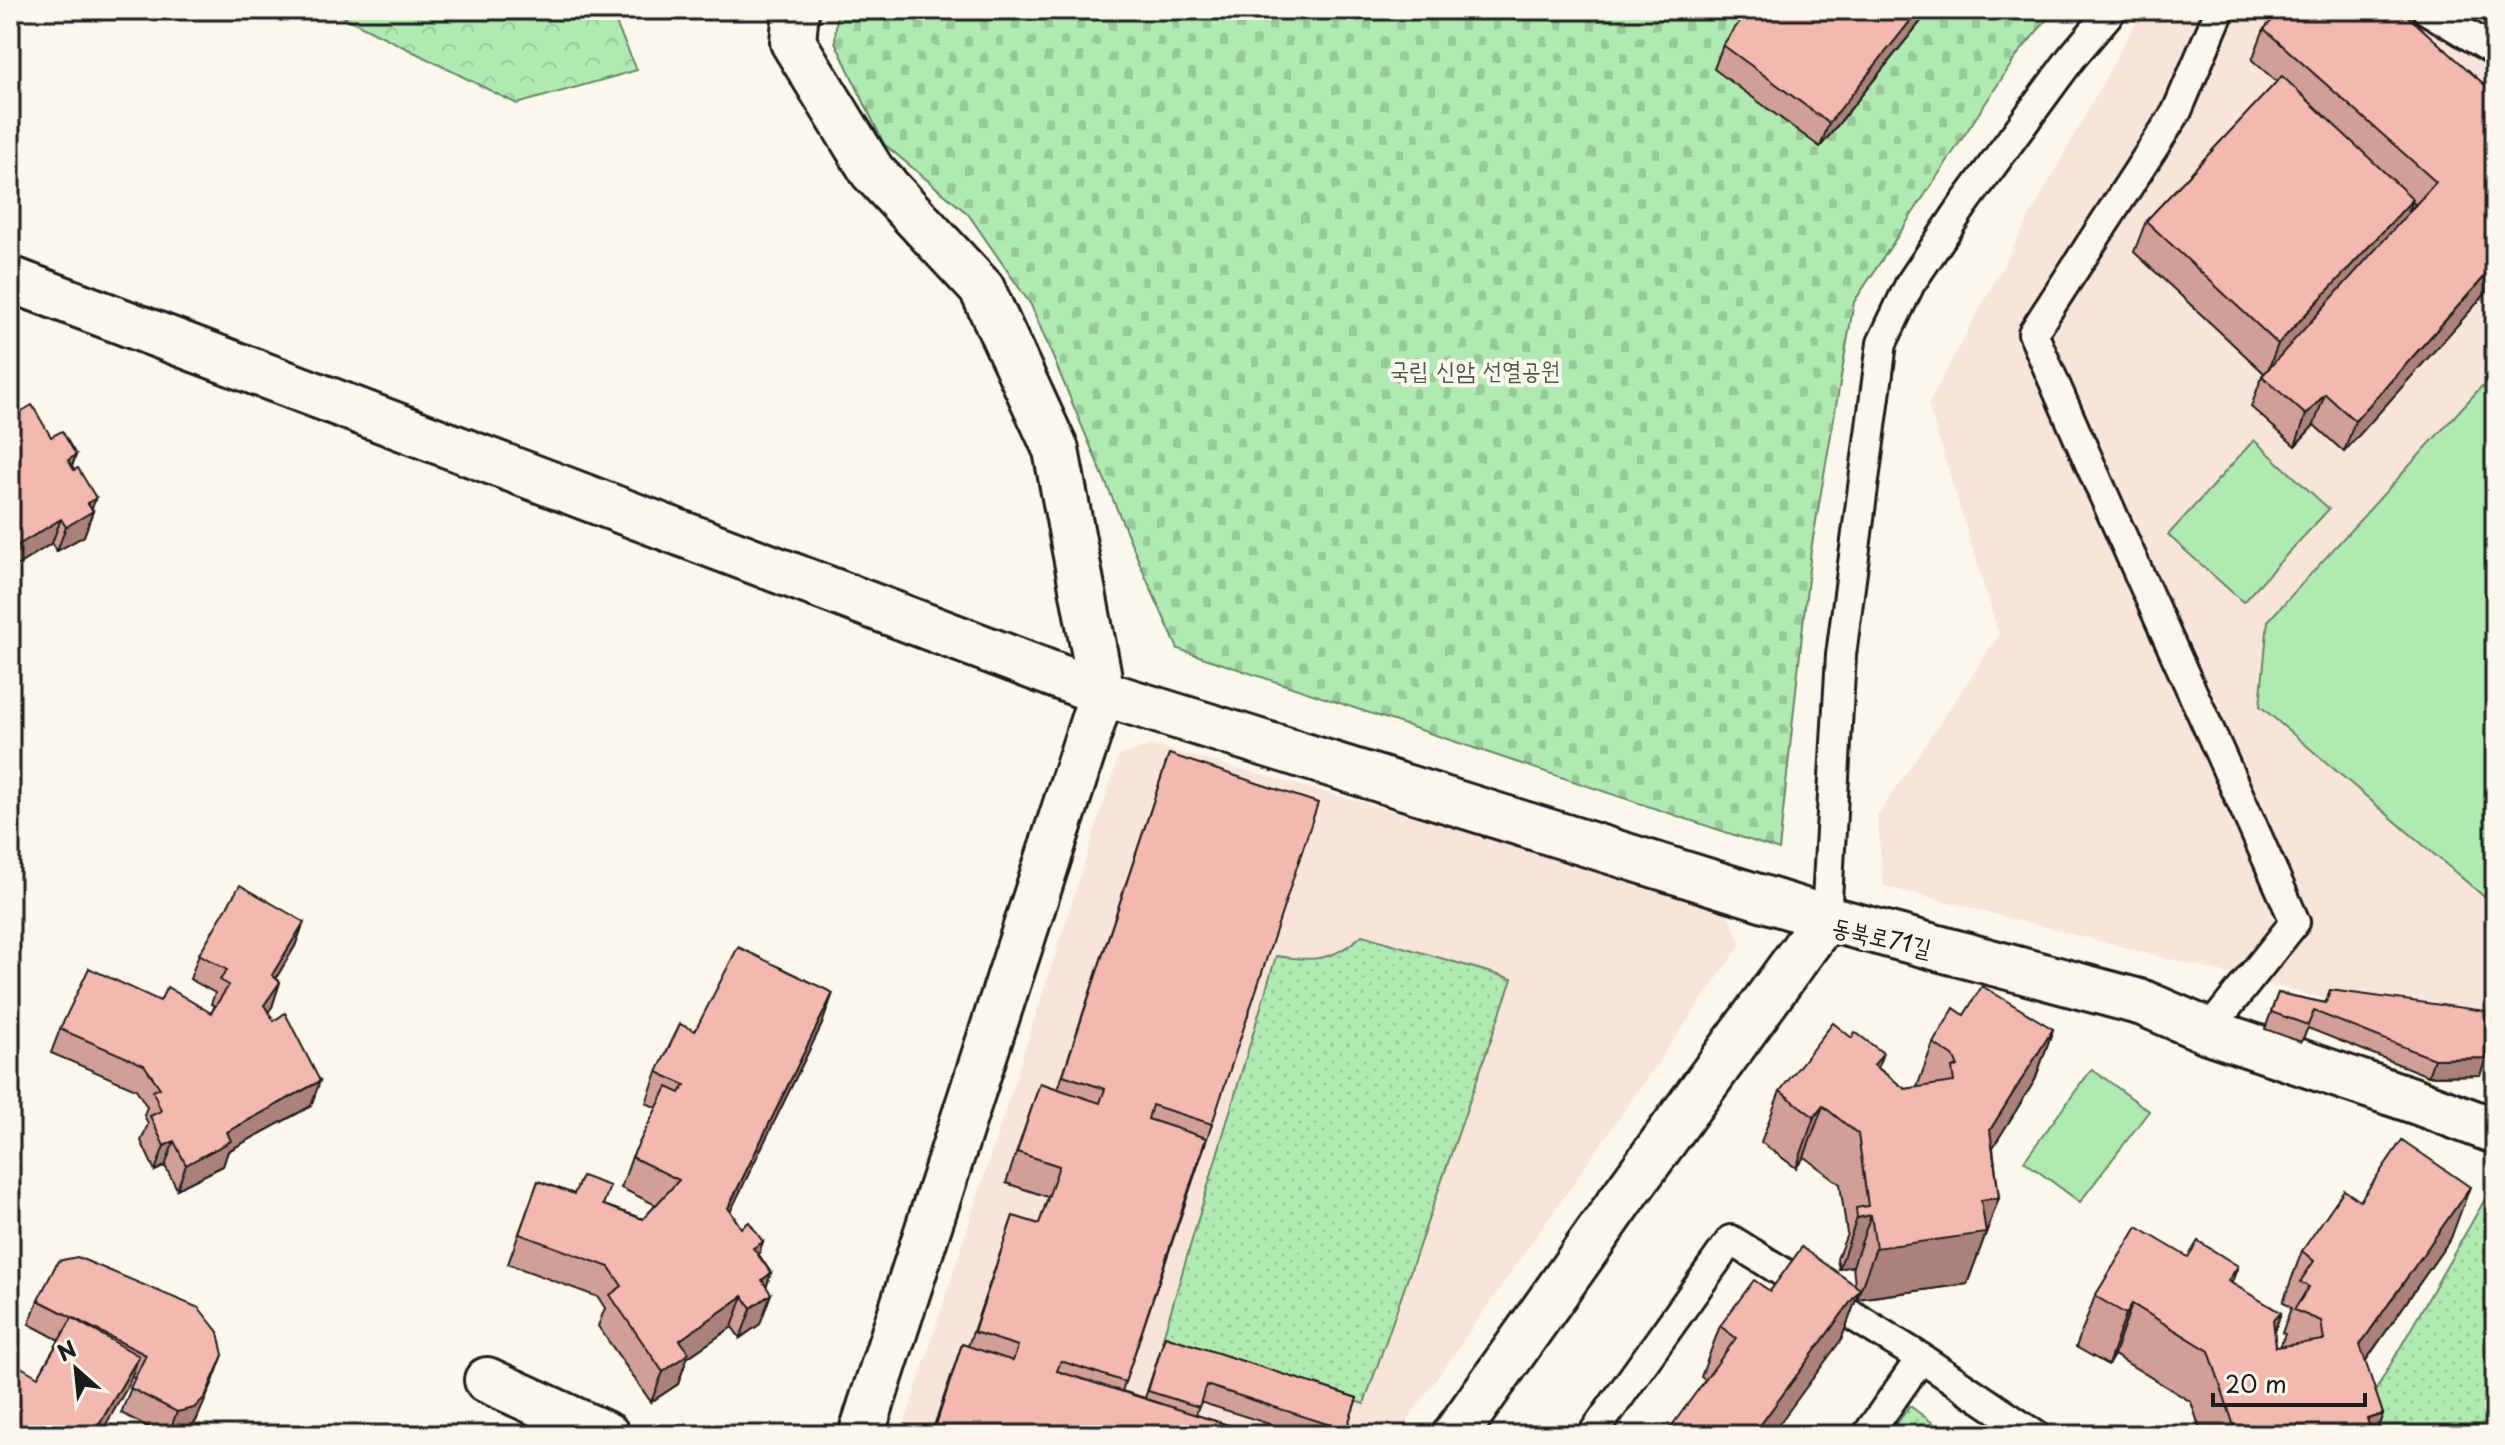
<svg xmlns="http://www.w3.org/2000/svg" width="2505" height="1445" viewBox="0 0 2505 1445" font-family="'Playpen Sans','Poor Story',sans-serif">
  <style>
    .built { fill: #f9e4da }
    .grass { fill: #afebb0; stroke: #668466; stroke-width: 2 }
    .forest { fill: url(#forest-crowns); stroke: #668466; stroke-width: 2 }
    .cemetery { fill: url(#cemetery-stones); stroke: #668466; stroke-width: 2 }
    .park { fill: url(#park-dots); stroke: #668466; stroke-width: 2 }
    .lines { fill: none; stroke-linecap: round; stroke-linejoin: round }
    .lane-casing { stroke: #1c1c1c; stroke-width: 34 }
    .street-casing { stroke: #1c1c1c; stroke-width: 50 }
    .lane { stroke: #fbf7ec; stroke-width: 28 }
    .street { stroke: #fbf7ec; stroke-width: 44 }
    .wall { fill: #d19f96; stroke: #1c1c1c; stroke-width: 2; fill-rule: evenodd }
    .shaded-wall { fill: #aa827a; stroke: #1c1c1c; stroke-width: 2 }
    .building { fill: #f3b9af; stroke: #1c1c1c; stroke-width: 2 }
    .labels { text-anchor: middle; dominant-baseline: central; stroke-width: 8; stroke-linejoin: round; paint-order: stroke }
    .park-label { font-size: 24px; fill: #485a48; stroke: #fbf7ec }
    .street-label { font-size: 24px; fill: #1c1c1c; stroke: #fbf7ec }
  </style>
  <defs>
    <pattern id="forest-crowns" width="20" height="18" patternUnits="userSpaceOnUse" patternTransform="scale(2)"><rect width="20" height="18" fill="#afebb0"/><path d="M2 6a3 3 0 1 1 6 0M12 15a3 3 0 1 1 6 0" fill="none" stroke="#96c997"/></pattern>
    <pattern id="cemetery-stones" width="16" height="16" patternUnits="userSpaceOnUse" patternTransform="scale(2)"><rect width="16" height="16" fill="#afebb0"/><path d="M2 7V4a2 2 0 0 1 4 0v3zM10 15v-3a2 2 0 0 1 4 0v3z" fill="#96c997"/></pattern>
    <pattern id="park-dots" width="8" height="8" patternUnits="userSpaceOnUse" patternTransform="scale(2)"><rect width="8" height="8" fill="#afebb0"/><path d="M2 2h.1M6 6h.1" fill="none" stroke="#96c997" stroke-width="1.8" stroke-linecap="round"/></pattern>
  </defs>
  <rect width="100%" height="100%" fill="#fbf7ec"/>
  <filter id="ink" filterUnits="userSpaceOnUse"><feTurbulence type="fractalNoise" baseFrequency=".0125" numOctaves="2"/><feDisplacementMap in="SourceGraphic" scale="16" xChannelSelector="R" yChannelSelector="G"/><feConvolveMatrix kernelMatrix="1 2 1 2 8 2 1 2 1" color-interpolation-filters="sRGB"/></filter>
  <g filter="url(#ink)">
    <!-- built -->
    <g class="built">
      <path d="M 2146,10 L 2495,10 L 2495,1018 L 2361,1008 L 1884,886 L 1877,816 L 1999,635 L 1928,404 L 2134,25 Z"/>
      <path d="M 1152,745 L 1722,900 L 1741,944 L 1397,1435 L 901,1435 L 1119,755 Z"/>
    </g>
    <!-- grass -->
    <g class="grass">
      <path d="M 2482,386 L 2495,398 L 2495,906 L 2260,706 L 2268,621 Z"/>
      <path d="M 2254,440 L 2329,509 L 2243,602 L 2168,535 Z"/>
      <path d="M 2092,1069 L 2149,1111 L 2080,1202 L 2024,1161 Z"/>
    </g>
    <!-- forest -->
    <path class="forest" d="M 330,10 L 610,10 L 637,70 L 517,104 Z"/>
    <!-- cemetery -->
    <path class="cemetery" d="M 837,10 L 2055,10 L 2018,54 L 1854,302 L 1811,550 L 1779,850 L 1178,649 L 1146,578 L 1031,305 L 968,214 L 884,144 L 835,42 Z"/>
    <!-- park -->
    <g class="park">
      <path d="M 1362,935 L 1512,979 L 1364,1404 L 1162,1341 L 1276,956 C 1314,961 1332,962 1362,935 Z"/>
      <path d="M 2492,1187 L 2495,1189 L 2495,1435 L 2378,1435 L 2376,1390 Z"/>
      <path d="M 1910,1406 L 1949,1435 L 1888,1435 Z"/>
    </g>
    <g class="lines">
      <defs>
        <g id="lane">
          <path d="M 2427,10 L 2495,51"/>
          <path d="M 1826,918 L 1841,655 L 1882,343 L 1910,284 L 1964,204 L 2072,57 L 2112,10"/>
          <path d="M 2208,1031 L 2295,922 C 2209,725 2117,531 2033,333 L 2177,111 L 2220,10"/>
          <path d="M 1592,1435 L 1731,1240 L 1921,1358 L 2035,1435"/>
          <path d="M 1867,1435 L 1921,1358"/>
        </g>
        <g id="street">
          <path d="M 796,10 L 793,42 L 872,171 L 982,289 L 1056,450 L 1102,693"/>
          <path d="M 10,279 L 1102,693"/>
          <path d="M 487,1380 L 607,1435"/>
          <path d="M 861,1435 L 1102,693 L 1826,918 L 2143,1003 L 2208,1031 L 2415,1101 L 2495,1131"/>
          <path d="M 1455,1435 L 1627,1192 L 1826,918"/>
        </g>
      </defs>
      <!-- lane casing -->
      <use href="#lane" class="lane-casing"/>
      <!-- street casing -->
      <use href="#street" class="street-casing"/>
      <!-- lane -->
      <use href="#lane" class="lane"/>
      <!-- street -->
      <use href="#street" class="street"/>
    </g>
    <!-- wall -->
    <g class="wall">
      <path d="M 1748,10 L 1930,10 L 1820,147 L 1714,69 L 1723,45 Z"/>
      <path d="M 2264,29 L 2495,94 L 2344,452 L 2314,425 L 2295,446 L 2251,407 L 2262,376 L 2264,373 L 2134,252 L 2146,221 L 2277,82 L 2252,60 ZM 2412,202 L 2415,204 L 2409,212 Z"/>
      <path d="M 10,418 L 51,437 L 76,455 L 72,467 L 93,511 L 84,536 L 57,551 L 52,543 L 10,570 Z"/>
      <path d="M 1169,754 L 1212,1124 L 1122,1391 L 1145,1398 L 1165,1336 L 1357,1398 L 1344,1435 L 1304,1435 L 1200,1402 L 1196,1415 L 1260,1435 L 931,1435 L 962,1344 L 968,1346 L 1013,1216 L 1039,1224 L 1048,1197 L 1006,1183 L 1040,1083 L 1058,1089 Z"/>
      <path d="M 304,922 L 295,946 L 276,978 L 280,982 L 272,1007 L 268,1011 L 311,1106 L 228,1151 L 223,1166 L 177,1189 L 165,1166 L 155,1171 L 141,1141 L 148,1124 L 144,1115 L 147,1107 L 136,1089 L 51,1053 L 60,1029 L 160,1001 L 211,1013 L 215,1006 L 211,1004 L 215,993 L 190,979 L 199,954 Z"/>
      <path d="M 2330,990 L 2486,1058 L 2480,1075 L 2428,1076 L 2308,1028 L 2301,1042 L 2265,1029 L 2278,993 L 2325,1003 Z"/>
      <path d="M 1964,1015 L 2053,1029 L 2035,1080 L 1993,1147 L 1999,1198 L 1967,1284 L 1857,1299 L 1857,1297 L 1841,1340 L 1705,1380 L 1701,1377 L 1720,1326 L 1770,1291 L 1855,1285 L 1853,1266 L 1839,1269 L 1837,1259 L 1847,1234 L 1840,1184 L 1804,1157 L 1796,1168 L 1761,1142 L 1780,1091 L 1878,1068 L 1905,1089 L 1917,1087 L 1933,1043 Z"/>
      <path d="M 822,1024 L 730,1211 L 771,1273 L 766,1287 L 760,1324 L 740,1338 L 732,1327 L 687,1358 L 678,1384 L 651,1402 L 598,1326 L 605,1308 L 598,1297 L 508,1264 L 538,1181 L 643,1219 L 656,1205 L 621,1188 L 632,1157 L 657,1108 L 646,1103 L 657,1072 L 695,1031 Z"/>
      <path d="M 2360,1201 L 2451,1238 L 2365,1362 L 2383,1414 L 2375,1435 L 2202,1435 L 2191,1402 L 2114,1355 L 2108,1365 L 2076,1347 L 2095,1296 L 2188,1257 L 2238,1266 L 2231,1283 L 2281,1313 L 2274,1332 L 2276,1347 L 2280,1347 L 2285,1334 L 2282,1333 L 2291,1308 L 2283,1302 L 2302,1251 Z"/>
      <path d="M 38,1300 L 214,1379 L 196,1421 L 185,1433 L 175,1435 L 164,1435 L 121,1413 L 135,1378 L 131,1377 L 128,1386 L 38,1377 L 59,1340 L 29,1324 Z"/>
    </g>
    <!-- shaded-wall -->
    <g class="shaded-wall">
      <path d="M 1919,10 L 1930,10 L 1820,147 L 1829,123 Z"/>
      <path d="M 2413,199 L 2402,230 L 2266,375 L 2278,344 Z"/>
      <path d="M 2495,265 L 2495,283 L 2344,452 L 2355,421 Z"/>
      <path d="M 2325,394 L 2314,425 L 2295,446 L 2306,415 Z"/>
      <path d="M 76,455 L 67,479 L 68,460 Z"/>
      <path d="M 96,498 L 90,513 L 93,511 L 84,536 L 57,551 L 66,527 L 87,503 Z"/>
      <path d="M 61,519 L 52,543 L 10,570 L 10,550 Z"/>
      <path d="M 304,922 L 295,946 L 263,1000 L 272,975 Z"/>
      <path d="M 280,982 L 272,1007 L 255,1029 L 264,1005 Z"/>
      <path d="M 833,993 L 822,1024 L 717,1239 L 728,1208 Z"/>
      <path d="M 2053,1029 L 2035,1080 L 1972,1181 L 1990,1130 Z"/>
      <path d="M 1883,1053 L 1865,1104 L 1874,1065 Z"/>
      <path d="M 2486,1058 L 2480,1075 L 2428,1076 L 2434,1059 Z"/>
      <path d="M 320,1081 L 311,1106 L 228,1151 L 223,1166 L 177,1189 L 186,1165 L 227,1132 Z"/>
      <path d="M 1823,1106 L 1804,1157 L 1796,1168 L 1814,1117 Z"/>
      <path d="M 174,1141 L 165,1166 L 155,1171 L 164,1146 Z"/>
      <path d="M 2470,1187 L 2451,1238 L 2341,1396 L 2360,1345 Z"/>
      <path d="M 1999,1198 L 1967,1284 L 1857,1299 L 1876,1248 L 1981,1200 Z"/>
      <path d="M 1871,1215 L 1853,1266 L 1839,1269 L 1857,1218 Z"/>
      <path d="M 763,1242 L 752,1272 L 753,1248 Z"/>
      <path d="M 2238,1266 L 2219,1317 L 2228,1281 Z"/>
      <path d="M 771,1273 L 762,1300 L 771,1294 L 760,1324 L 740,1338 L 762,1280 Z"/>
      <path d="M 1860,1289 L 1841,1340 L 1771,1435 L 1753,1435 Z"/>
      <path d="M 743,1296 L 732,1327 L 687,1358 L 678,1384 L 651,1402 L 663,1372 L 680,1340 Z"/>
      <path d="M 2132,1304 L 2114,1355 L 2108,1365 L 2126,1314 Z"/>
      <path d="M 2281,1313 L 2262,1364 L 2273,1320 Z"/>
      <path d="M 223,1355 L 214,1379 L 196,1421 L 185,1433 L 168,1435 L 177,1412 Z"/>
      <path d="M 139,1356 L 128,1386 L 100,1435 L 93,1435 Z"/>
      <path d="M 2383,1414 L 2375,1435 L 2361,1435 L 2367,1419 Z"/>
    </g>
    <!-- building -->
    <g class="building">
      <path d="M 1748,10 L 1919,10 L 1829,123 L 1723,45 Z"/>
      <path d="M 2281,10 L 2401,10 L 2495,94 L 2495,265 L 2355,421 L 2325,394 L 2306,415 L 2262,376 L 2436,182 L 2264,29 Z"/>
      <path d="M 2282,76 L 2413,199 L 2278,344 L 2146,221 Z"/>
      <path d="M 32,405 L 51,437 L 62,431 L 76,455 L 68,460 L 74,470 L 78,468 L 96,498 L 87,503 L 93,511 L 66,527 L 61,519 L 10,550 L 10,418 Z"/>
      <path d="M 1169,754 L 1318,803 L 1212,1124 L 1152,1105 L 1148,1119 L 1206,1138 L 1125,1382 L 1061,1361 L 1057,1371 L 1260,1435 L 956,1435 L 935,1428 L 962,1344 L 1013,1361 L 1018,1346 L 974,1332 L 1013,1216 L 1039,1224 L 1059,1166 L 1017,1152 L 1040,1083 L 1100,1103 L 1105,1089 L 1063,1075 Z"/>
      <path d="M 240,885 L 304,922 L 272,975 L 280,982 L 264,1005 L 274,1021 L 285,1013 L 320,1081 L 227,1132 L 231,1141 L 186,1165 L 174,1141 L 164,1146 L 150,1116 L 161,1111 L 153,1091 L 160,1088 L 144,1065 L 60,1029 L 89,968 L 160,1001 L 167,987 L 211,1013 L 229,985 L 220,980 L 227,970 L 199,954 Z"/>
      <path d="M 738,947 L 833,993 L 728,1208 L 741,1228 L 749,1222 L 763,1242 L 753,1248 L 771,1273 L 762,1280 L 771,1294 L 751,1308 L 743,1296 L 680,1340 L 689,1353 L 663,1372 L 610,1295 L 622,1286 L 609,1267 L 519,1234 L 538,1181 L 574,1194 L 582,1176 L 610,1186 L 603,1205 L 643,1219 L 679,1180 L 632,1157 L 667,1087 L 680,1093 L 685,1085 L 657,1072 L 680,1024 L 695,1031 Z"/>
      <path d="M 1982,986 L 2053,1029 L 1990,1130 L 1999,1198 L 1981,1200 L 1986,1233 L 1876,1248 L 1871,1215 L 1857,1218 L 1856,1208 L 1868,1206 L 1858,1134 L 1823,1106 L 1814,1117 L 1780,1091 L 1833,1023 L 1852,1038 L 1855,1032 L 1883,1053 L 1874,1065 L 1905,1089 L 1954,1082 L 1952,1068 L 1958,1066 L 1953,1056 L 1933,1043 L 1954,1008 L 1964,1015 Z"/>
      <path d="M 2330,990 L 2486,1011 L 2486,1058 L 2434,1059 L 2314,1011 L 2308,1025 L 2271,1012 L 2278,993 L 2326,1003 Z"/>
      <path d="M 2402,1140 L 2470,1187 L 2360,1345 L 2383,1414 L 2367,1419 L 2373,1435 L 2237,1435 L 2209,1351 L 2132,1304 L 2126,1314 L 2095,1296 L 2137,1227 L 2188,1257 L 2198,1241 L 2238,1266 L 2228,1281 L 2281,1313 L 2273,1320 L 2276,1347 L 2324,1340 L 2321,1321 L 2294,1310 L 2309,1287 L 2300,1282 L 2314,1261 L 2302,1251 L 2344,1190 L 2360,1201 Z"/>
      <path d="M 1802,1247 L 1860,1289 L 1753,1435 L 1665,1435 L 1736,1338 L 1720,1326 L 1754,1280 L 1770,1291 Z"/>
      <path d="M 77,1257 L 199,1308 L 218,1332 L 223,1355 L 205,1397 L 194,1408 L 177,1412 L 130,1388 L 146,1355 L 38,1300 L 58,1261 Z"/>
      <path d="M 72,1318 L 139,1356 L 93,1435 L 10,1435 L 10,1386 L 21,1367 L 38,1377 Z"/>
      <path d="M 1165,1336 L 1357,1398 L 1346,1430 L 1206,1385 L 1199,1407 L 1148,1391 Z"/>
    </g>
  </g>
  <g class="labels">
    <!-- park labels -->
    <g class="park-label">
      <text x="1475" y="369">국립 신암 선열공원</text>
    </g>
    <!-- street labels -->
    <g class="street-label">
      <text transform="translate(1882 936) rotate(13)">동북로71길</text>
    </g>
  </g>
  <!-- margin -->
  <rect width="2505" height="1445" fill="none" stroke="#fbf7ec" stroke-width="40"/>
  <rect x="20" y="20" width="2465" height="1405" fill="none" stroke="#1c1c1c" stroke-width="3" filter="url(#ink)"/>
  <!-- north arrow -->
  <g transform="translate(76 1369) rotate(333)" stroke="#fbf7ec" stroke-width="6" paint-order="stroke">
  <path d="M0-6L14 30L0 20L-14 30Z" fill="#1c1c1c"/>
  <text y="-12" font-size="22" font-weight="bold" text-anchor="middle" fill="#1c1c1c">N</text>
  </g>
  <!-- scale -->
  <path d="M2213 1393v12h152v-12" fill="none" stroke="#1c1c1c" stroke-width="4"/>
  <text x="2225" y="1393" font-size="24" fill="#1c1c1c" stroke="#fbf7ec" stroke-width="6" paint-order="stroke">20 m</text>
</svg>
